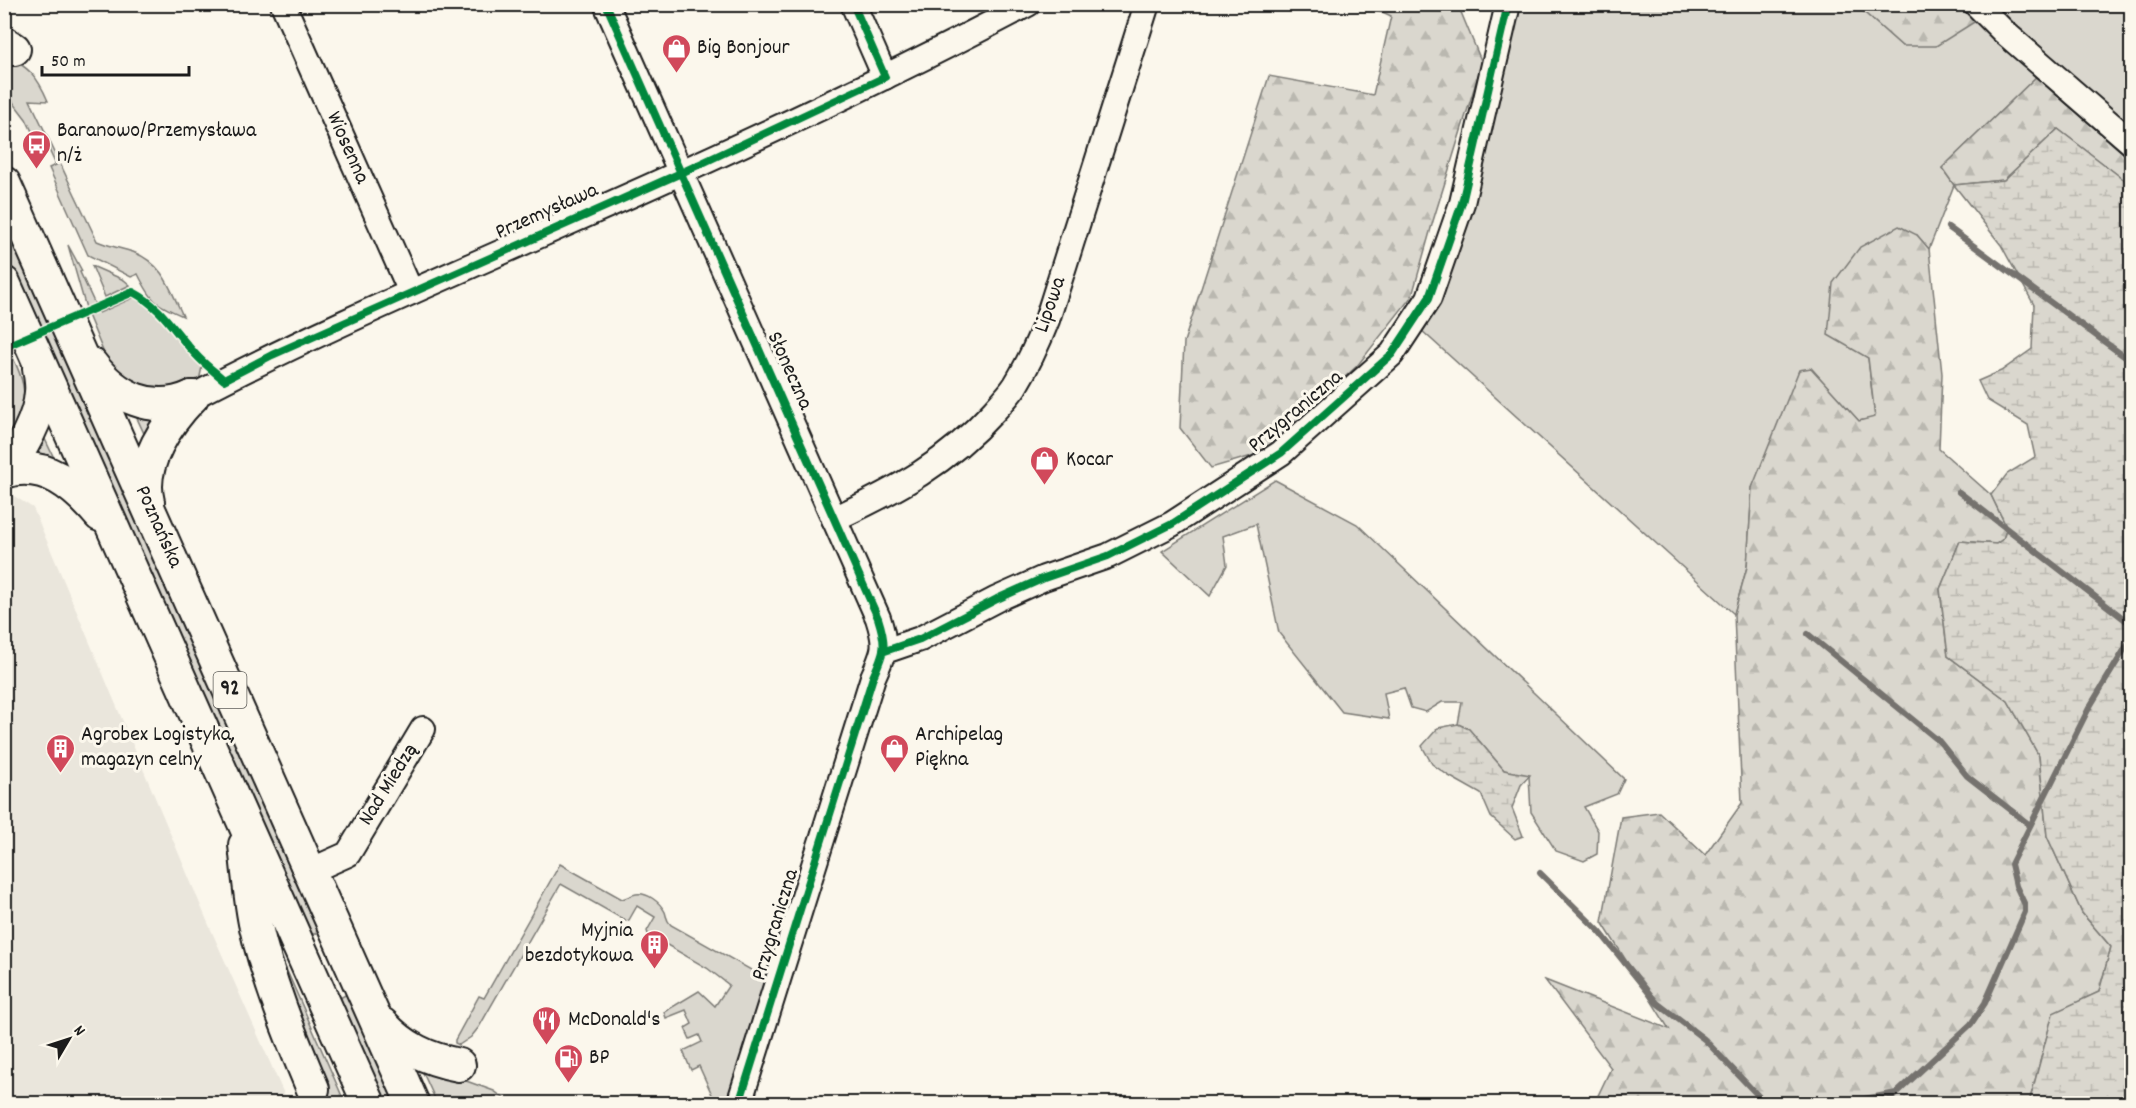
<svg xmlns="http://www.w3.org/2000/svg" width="2136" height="1108" viewBox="0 0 2136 1108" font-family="Dekko,sans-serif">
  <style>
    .built { fill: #eae6dc }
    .green { fill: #dad7ce; stroke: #7b7a75; stroke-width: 1.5 }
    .forest { fill: url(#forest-firs); stroke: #7b7a75; stroke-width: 1.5 }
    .wetland { fill: url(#wetland-marsh); stroke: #7b7a75; stroke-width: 1.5 }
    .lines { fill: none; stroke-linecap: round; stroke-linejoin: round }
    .stream { stroke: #74726e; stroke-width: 6 }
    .minor-casing { stroke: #1c1c1c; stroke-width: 28 }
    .major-casing { stroke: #1c1c1c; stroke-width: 36 }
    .minor { stroke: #fbf7ec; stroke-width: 24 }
    .major { stroke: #fbf7ec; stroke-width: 32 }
    .cycleway-casing { stroke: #fbf7ec; stroke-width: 11 }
    .cycleway { stroke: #00873e; stroke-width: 8 }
    .labels { text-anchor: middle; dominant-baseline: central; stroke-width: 6; stroke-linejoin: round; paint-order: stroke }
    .shield { fill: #fbf7ec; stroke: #5f5e5a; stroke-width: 1.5 }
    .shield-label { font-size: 21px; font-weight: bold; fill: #1c1c1c }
    .poi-label { font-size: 22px; fill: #1c1c1c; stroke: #fbf7ec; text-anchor: start }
    .street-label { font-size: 22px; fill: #1c1c1c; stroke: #fbf7ec }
  </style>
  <defs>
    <pattern id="forest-firs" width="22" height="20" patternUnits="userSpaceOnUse" patternTransform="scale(1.5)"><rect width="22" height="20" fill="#dad7ce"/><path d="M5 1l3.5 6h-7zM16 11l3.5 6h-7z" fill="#bab8b0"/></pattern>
    <pattern id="wetland-marsh" width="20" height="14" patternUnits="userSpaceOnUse" patternTransform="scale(1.5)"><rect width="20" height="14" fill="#dad7ce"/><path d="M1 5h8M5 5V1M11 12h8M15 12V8" fill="none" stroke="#bab8b0"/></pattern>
  </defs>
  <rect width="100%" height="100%" fill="#fbf7ec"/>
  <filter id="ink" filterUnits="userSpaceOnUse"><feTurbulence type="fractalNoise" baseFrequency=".0167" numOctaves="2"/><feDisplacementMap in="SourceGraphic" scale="12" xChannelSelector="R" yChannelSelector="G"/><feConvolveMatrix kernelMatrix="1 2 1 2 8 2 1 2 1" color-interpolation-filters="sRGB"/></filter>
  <g filter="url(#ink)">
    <!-- built -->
    <path class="built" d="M 14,496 L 33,508 L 208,923 L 288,1103 L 5,1103 L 4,501 Z"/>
    <!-- green -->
    <g class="green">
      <path d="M 2128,4 L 2131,7 L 2131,134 L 1988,5 Z"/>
      <path d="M 1515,5 L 1856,5 L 1902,46 L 1979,19 L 2036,77 L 1942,168 L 1954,185 L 1929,249 L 1917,235 L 1868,358 L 1875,418 L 1859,421 L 1811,368 L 1752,488 L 1747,567 L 1734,614 L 1420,329 Z"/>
      <path d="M 4,54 C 29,68 37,75 48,101 L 30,100 L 97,241 C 108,246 121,248 133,252 C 164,264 170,289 183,316 C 155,304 152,302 138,274 L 131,277 L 88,255 L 49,168 L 56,165 L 49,150 L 42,152 L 26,119 L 10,98 L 5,102 Z"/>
      <path d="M 4,209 L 319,928 L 315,934 L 310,934 L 149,582 L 5,256 Z"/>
      <path d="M 68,245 L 82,271 L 80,272 L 99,313 L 135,297 C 160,305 186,347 202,367 L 199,381 L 144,393 L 108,363 L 88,315 Z"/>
      <path d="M 92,266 L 124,280 L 130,285 L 105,297 Z"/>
      <path d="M 5,344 C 35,393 25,406 5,456 Z"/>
      <path d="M 136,414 L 157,420 L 148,442 L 136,416 Z"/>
      <path d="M 43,435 L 54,458 L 54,459 L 33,456 Z"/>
      <path d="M 1275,480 L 1357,524 L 1624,779 L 1617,794 L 1584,807 L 1598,831 L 1597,854 L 1584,861 L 1556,851 L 1531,812 L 1529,776 L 1504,770 L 1469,729 L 1458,724 L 1462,702 L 1442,702 L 1426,712 L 1411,708 L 1404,688 L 1384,693 L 1389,719 L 1342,712 L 1279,633 L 1256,524 L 1223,536 L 1227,565 L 1210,596 L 1162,551 Z"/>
      <path d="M 560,864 L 622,899 C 627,898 631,895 636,894 C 647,892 660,902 665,912 C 667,918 666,920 671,925 L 769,980 L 731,1103 L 707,1103 L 714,1099 L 699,1066 L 691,1070 L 683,1051 L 702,1042 L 699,1035 L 690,1039 L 685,1028 L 692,1024 L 686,1010 L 666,1018 L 664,1012 L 699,991 L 715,1006 L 729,985 L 707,968 L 648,934 L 647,931 L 655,917 L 637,906 L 629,920 L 626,921 L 561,884 L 479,1027 L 471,1037 L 459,1045 L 455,1043 L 455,1040 L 479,996 L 484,998 Z"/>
      <path d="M 258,905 L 345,1103 L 325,1103 L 317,1086 Z"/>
      <path d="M 347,994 L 401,1103 L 382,1103 L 338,999 Z"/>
      <path d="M 419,1064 L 494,1091 L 510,1103 L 437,1103 Z"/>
    </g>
    <!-- forest -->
    <g class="forest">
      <path d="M 1368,5 L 1458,5 L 1482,63 L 1433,221 L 1412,296 L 1357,366 L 1262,453 L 1211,468 L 1180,428 L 1184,342 L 1269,76 L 1373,95 L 1391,16 Z"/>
      <path d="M 1856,5 L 1965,5 L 1979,19 L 1936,46 L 1902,46 Z"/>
      <path d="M 2036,77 L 2131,160 L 2131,185 L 2058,129 L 2004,180 L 1954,185 L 1942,168 Z"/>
      <path d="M 1899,226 L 1917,235 L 1929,249 L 1942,374 L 1939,449 L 1991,495 L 2007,528 L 2003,539 L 1996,544 L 1960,541 L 1940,589 L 1948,656 L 2008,701 L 2039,756 L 2047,836 L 2082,913 L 2111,947 L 2099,992 L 2053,1014 L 2029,1103 L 1594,1104 L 1611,1068 L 1545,980 L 1669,1029 L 1602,922 L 1621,817 L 1659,812 L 1705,855 L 1742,803 L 1734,614 L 1747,567 L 1752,488 L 1799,370 L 1811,368 L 1859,421 L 1875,417 L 1868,358 L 1828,335 L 1833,283 L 1860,247 Z"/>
    </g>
    <!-- wetland -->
    <g class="wetland">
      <path d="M 2058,129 L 2131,185 L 2131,1103 L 2029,1103 L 2053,1013 L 2099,992 L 2111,947 L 2082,913 L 2047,836 L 2039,756 L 2008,701 L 1948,656 L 1940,589 L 1960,541 L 1996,544 L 2003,539 L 2007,528 L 1991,495 L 2007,474 L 2035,457 L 2028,425 L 1987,400 L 1978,381 L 2001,371 L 2032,349 L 2034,305 L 2001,245 L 1954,185 L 2004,180 Z"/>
      <path d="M 1458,724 L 1469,729 L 1504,770 L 1530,775 L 1521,785 L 1512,808 L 1523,836 L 1515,839 L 1491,817 L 1481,794 L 1449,776 L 1432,764 L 1422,746 L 1438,728 Z"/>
    </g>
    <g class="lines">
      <!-- stream -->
      <g class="stream">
        <path d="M 1948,227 L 2132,362"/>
        <path d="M 1959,492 L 2132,625"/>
        <path d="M 1808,634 L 1939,741 L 1967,776 L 2030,825"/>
        <path d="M 1540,873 L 1600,932 L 1657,1003 L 1704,1039 L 1766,1104"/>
        <path d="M 1838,1104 L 1896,1093"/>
        <path d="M 1885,1104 L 1971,1024 L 1985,1003 L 2025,912 L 2025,905 L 2016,886 L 2011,864 L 2089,708 L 2132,637"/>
      </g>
      <defs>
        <g id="minor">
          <path d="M 283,4 L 411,292"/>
          <path d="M 606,4 L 878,618 C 887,646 885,650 873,677 L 739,1104"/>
          <path d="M 853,4 L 885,77"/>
          <path d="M 1976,4 L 2004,32 L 2132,143"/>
          <path d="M 192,397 C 310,335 432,283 554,229 C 714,159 873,86 1028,4"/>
          <path d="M 834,519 C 898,489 946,464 994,411 C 1001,403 1009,395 1015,386 C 1028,365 1038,343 1047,320 L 1147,4"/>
          <path d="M 885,651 L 920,639 L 997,599 L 1044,578 L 1108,556 L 1172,524 L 1281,453 L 1392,354 L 1429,298 L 1462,203 L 1508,4"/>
          <path d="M 310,871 L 348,854 L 423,729"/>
        </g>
        <g id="major">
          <path d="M 4,43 L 14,49"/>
          <path d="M 4,183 L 413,1104"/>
          <path d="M 4,283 L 369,1104"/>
          <path d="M 91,364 C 116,397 152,415 192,397"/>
          <path d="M 4,470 C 21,452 40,417 41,392 C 42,384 40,375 39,368"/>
          <path d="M 4,472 C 45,459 76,487 100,515"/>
          <path d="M 148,502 C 138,464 168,422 192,397"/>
          <path d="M 245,845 C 248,871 250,898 255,923 C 268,980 290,1035 313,1089"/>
          <path d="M 382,1024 C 404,1048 427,1059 459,1065"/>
        </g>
      </defs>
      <!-- minor casing -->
      <use href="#minor" class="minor-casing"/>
      <!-- major casing -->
      <use href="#major" class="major-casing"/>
      <!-- minor -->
      <use href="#minor" class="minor"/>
      <!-- major -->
      <use href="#major" class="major"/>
      <defs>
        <g id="cycleway">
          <path d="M 606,4 L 878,618 C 887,646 885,650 873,677 L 739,1104"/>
          <path d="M 4,347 L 133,292 C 165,309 175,334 199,358 C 207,366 216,373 224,380 L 272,355 L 681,173 L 885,77 L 853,4"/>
          <path d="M 885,651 L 920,639 L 997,599 L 1044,578 L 1108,556 L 1172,524 L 1281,453 L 1392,354 L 1429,298 L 1462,203 L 1508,4"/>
        </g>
      </defs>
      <!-- cycleway casing -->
      <use href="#cycleway" class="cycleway-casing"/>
      <!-- cycleway -->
      <use href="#cycleway" class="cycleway"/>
    </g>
  </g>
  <!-- icons -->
  <defs>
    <symbol id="shop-pin" viewBox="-11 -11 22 30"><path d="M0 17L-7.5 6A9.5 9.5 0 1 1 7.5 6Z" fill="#d1495b" stroke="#fbf7ec"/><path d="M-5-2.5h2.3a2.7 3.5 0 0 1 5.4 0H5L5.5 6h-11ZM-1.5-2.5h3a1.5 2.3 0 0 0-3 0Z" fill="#fff"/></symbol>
    <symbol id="bus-pin" viewBox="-11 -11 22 30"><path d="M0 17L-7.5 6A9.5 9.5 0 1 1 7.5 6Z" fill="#d1495b" stroke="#fbf7ec"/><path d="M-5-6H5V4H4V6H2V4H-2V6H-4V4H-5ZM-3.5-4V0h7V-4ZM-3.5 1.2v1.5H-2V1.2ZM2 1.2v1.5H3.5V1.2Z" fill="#fff"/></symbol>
    <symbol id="building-pin" viewBox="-11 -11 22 30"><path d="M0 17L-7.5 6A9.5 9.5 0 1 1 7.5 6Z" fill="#d1495b" stroke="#fbf7ec"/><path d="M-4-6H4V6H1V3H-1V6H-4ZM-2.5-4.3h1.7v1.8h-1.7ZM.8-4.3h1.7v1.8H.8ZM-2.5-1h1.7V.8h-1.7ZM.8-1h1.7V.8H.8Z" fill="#fff"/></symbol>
    <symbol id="restaurant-pin" viewBox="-11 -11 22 30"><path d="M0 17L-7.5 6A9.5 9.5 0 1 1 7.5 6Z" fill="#d1495b" stroke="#fbf7ec"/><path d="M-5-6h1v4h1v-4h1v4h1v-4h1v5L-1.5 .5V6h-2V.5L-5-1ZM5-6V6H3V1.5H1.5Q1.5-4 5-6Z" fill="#fff"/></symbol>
    <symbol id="fuel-pin" viewBox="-11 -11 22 30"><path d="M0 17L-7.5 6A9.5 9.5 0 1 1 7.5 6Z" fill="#d1495b" stroke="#fbf7ec"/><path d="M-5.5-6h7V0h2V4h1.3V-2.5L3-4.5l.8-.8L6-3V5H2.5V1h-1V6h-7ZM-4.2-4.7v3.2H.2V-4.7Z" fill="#fff"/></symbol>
  </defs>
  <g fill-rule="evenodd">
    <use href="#shop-pin" x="660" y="32" width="33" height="45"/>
    <use href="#bus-pin" x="20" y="128" width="33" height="45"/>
    <use href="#shop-pin" x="1028" y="444" width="33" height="45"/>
    <use href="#building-pin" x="44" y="732" width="33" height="45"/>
    <use href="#shop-pin" x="878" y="732" width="33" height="45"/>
    <use href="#building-pin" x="638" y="928" width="33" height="45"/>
    <use href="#restaurant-pin" x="530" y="1004" width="33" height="45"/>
    <use href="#fuel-pin" x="552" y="1042" width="33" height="45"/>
  </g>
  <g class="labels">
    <!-- shield labels -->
    <rect class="shield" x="213.5" y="672" width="33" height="36" rx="4.5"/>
    <g class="shield-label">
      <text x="230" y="690">92</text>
    </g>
    <!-- poi labels -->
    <g class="poi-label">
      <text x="697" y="48">Big Bonjour</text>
      <text x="57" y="131">Baranowo/Przemysława<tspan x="57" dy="25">n/ż</tspan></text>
      <text x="1066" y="460">Kocar</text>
      <text x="81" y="735">Agrobex Logistyka,<tspan x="81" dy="25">magazyn celny</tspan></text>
      <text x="915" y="735">Archipelag<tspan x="915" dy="25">Piękna</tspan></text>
      <text x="633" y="931" text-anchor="end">Myjnia<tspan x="633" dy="25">bezdotykowa</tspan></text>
      <text x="568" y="1020">McDonald's</text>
      <text x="589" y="1058">BP</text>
    </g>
    <!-- street labels -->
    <g class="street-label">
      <text transform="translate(347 148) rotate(66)">Wiosenna</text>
      <text transform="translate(547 212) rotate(-24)">Przemysława</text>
      <text transform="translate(1051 305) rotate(-71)">Lipowa</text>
      <text transform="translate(789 371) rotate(66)">Słoneczna</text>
      <text transform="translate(1296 412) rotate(-40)">Przygraniczna</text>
      <text transform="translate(158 527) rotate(66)">Poznańska</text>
      <text transform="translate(389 785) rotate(-58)">Nad Miedzą</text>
      <text transform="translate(776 925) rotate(-73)">Przygraniczna</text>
    </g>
  </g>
  <!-- margin -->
  <rect width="2136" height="1108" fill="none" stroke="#fbf7ec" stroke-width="24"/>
  <rect x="12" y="12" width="2112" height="1084" fill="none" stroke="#1c1c1c" stroke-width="2" filter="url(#ink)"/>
  <!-- north arrow -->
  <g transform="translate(69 1039) rotate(51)" stroke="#fbf7ec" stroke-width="4.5" paint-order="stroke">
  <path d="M0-4.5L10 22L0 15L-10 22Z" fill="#1c1c1c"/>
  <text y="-9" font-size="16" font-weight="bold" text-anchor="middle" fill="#1c1c1c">N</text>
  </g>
  <!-- scale -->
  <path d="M42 66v9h147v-9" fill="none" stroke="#1c1c1c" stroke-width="3"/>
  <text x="51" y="66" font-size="18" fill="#1c1c1c" stroke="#fbf7ec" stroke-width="4.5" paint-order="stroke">50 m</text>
</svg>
